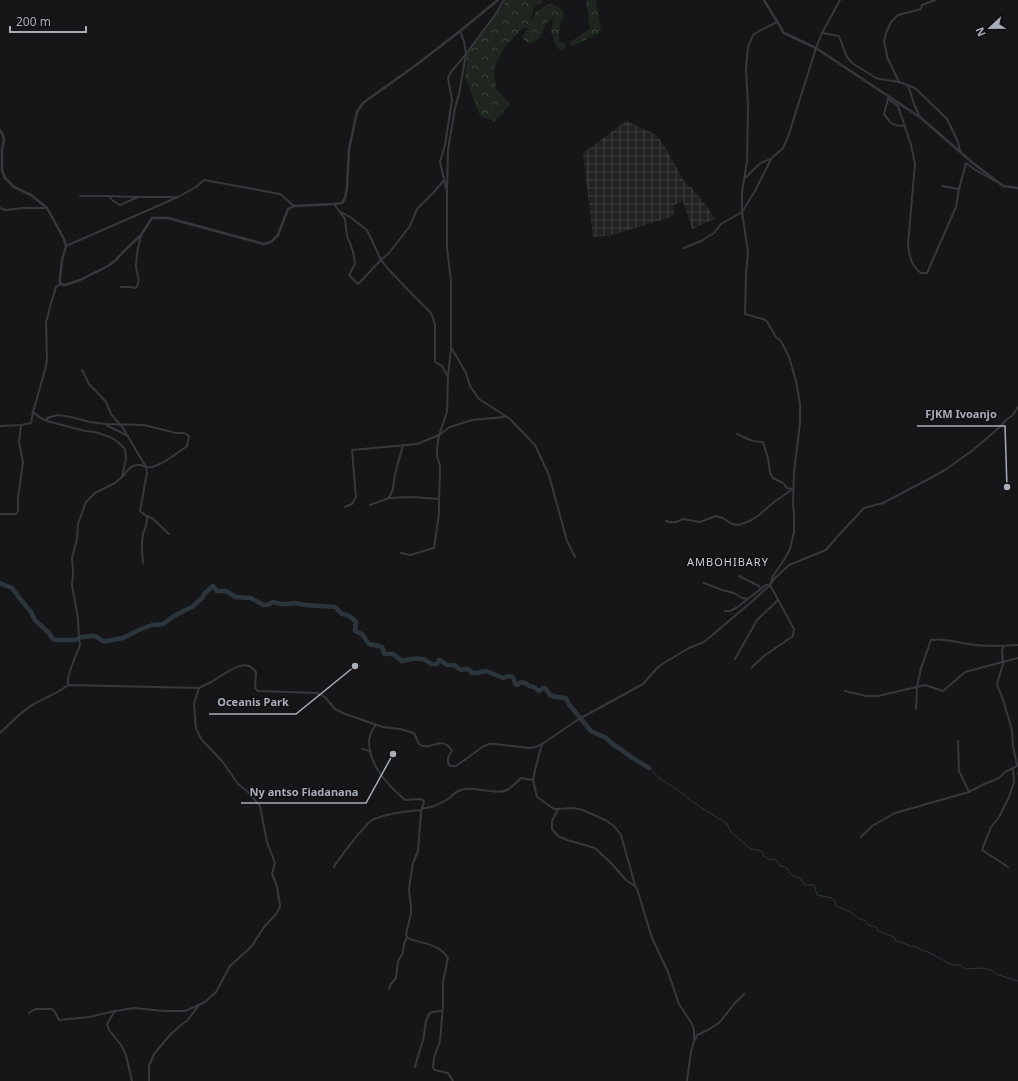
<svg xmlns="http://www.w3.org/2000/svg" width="1018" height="1081" viewBox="0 0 1018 1081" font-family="'Noto Sans',sans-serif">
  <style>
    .industrial { fill: url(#industrial-grid) }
    .forest { fill: url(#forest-crowns) }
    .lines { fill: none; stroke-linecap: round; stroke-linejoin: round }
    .stream { stroke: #2c353c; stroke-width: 1 }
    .river { stroke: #2c353c; stroke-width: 4.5 }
    .minor { stroke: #37383d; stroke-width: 2 }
    .tertiary { stroke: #37383d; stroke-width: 2.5 }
    .labels { text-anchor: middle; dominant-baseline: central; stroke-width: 3; stroke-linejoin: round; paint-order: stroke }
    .neighbourhood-label { font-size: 11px; letter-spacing: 1px; fill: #c9ccd4; stroke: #111113 }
    .leader { fill: none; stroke: #a8adb8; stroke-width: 1.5 }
    .callout-dot { fill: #a8adb8; stroke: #111113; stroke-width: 1.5 }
    .callout-label { font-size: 11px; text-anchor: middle; font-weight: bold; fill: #a8adb8; stroke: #111113; stroke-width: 3; stroke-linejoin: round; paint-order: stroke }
  </style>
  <defs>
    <pattern id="industrial-grid" width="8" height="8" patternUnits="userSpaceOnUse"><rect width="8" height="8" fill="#222225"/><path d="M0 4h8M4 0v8" fill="none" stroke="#3f3f43"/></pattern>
    <pattern id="forest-crowns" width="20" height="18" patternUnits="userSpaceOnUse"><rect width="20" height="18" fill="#1e261f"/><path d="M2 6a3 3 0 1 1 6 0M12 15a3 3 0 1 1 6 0" fill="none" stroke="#3c433d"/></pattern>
  </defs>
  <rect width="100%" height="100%" fill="#161618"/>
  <!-- industrial -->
  <path class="industrial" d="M 626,121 L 657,135 L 666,149 L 685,183 L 691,187 L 708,208 L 715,219 L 692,229 L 683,201 L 674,205 L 674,216 L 612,235 L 593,237 L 583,153 Z"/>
  <!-- forest -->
  <g class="forest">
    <path d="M 506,0 L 542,0 L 542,4 L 536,5 L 534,8 L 531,18 L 532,20 L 536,11 L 551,3 L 563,10 L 563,18 L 560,25 L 559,41 L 564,43 L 567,47 L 561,51 L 556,46 L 551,32 L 553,19 L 546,23 L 541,36 L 535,42 L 528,43 L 521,37 L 528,28 L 523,28 L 504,48 L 494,68 L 496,88 L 505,99 L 511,103 L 502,114 L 494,121 L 480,116 L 465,77 L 467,53 L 503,5 Z"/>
    <path d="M 586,0 L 596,0 L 601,31 L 590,38 L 571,46 L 570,42 L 590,29 Z"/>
  </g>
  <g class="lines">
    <!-- stream -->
    <path class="stream" d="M 649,768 C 653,772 656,776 661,779 C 670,786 679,789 687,798 L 727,824 L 731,832 L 751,849 L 762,851 L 764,856 L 770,860 L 774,859 L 777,861 L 779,865 L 787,868 L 790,874 L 800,878 L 805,885 L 814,885 L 817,895 L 832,898 L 835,901 L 836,906 L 852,913 L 860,919 L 866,921 L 868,925 L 876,927 L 878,931 L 894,937 L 896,941 L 901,942 L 910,946 L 913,946 L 930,953 L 952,965 L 960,965 L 965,969 L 982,968 L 993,971 L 996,974 L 1018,981"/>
    <!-- river -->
    <path class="river" d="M 0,583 L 12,588 L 21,600 L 31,612 L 35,620 L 49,633 L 52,638 L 55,640 L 75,640 L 82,637 L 91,636 L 95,636 L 103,641 L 107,641 L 123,638 L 139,630 L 152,625 L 163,624 L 174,616 L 192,607 L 203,597 L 204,594 L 213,586 L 217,591 L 226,591 L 236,597 L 251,598 L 263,605 L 267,605 L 273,602 L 282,604 L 290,604 L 295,603 L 305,605 L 335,607 L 342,614 C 349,615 351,617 356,622 L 355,631 L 362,634 L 368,643 L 370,644 L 382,647 L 383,649 L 384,654 L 393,654 L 402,661 C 409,660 415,657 422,659 C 429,660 429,666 437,664 L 439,660 L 440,660 L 447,665 L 454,665 L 461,670 L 467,669 L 469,670 L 472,673 L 477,673 L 486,671 L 503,678 C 511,675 514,675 515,684 L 517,685 L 521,682 L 527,684 L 529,686 L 534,687 L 539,691 L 543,688 L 545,688 L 550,695 L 556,697 L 566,698 L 568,703 L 591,731 L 599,735 L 605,737 L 614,745 L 622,750 L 628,755 L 649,768"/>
    <!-- minor -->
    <g class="minor">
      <path d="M 822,33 L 839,36 L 847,57 L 852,63 L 876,78 L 880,79 L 899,82 L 915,88 L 947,119 L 958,142 L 960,151"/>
      <path d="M 899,82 L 887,57 L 886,50 L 884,41 L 886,33 L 891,22 L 898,15 L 921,9 L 922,5 L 935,0"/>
      <path d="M 908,86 L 911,94 L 914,104 L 920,117"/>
      <path d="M 889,97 L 888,99 L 898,106 L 911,145 L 915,164 L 908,244 C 909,255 911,266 921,273 L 927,273 L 956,207 L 959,189 L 966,163 L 974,169 L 995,181"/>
      <path d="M 888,99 L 884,114 C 891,124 892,126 905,126"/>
      <path d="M 745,178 C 754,170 758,162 771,159"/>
      <path d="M 942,186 L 959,189"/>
      <path d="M 446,188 L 440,162 L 445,145 L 452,100 L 448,78 L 451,72 L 466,54 L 464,42 L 460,31"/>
      <path d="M 80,196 L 109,196 L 112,200 L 120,205 L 138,197 L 177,197"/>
      <path d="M 109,196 L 137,197"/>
      <path d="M 334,204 L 345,219 L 347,236 L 353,251 L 355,264 L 349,275 L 358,284 L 381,260 L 389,270 L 413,295 L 431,313 L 435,324 L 435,362 L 442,366 L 447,375"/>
      <path d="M 0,208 L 5,210 L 23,208 L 46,208"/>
      <path d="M 341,212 L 350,217 L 367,230 L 381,260 L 389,253 L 410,226 L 417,209 L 434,192 L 444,180"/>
      <path d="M 66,246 L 178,197 L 196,187 L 204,180 L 280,194 L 294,206"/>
      <path d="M 684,248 L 701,241 L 714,233 L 721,224 L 742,212 L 742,192 L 747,161 L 748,107 L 746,69 L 748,47 L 753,35 L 761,30 L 777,22"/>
      <path d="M 60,284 L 56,287 C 54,294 52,300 50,307 C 48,312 49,316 46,321 L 47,360 L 45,370 L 33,412 L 39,417 L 47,421 L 85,431 L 95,432 L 110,437 L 118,442 L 125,449 L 126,459 L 122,477 L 115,483 L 95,493 L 86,502 L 78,524 L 77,539 L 72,558 L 73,573 L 72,585 L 78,618 L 79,640 L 80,645 L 72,665 L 68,678 L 68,685"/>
      <path d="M 121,287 L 131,287 L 136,288 C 142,279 136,275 136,266 C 136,256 138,246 141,236"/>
      <path d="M 452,349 L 466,373 L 470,386 L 479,399 L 510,419 L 535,445 L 549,475 L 556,501 L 567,541 L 575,557"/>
      <path d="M 82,370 L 89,384 L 106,402 L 111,414 L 123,428 L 146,467 L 147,472 L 140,511 L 145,515 L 152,518 L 169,534"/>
      <path d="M 47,421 L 47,418 L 58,415 L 71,417 L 90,422 L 106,424 L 144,425 L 176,433 L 184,433 L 189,436 L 187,446 C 179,452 162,465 152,467 C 147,468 144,466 140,465 C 132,463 127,471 123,476"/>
      <path d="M 106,424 L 108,426 L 128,436"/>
      <path d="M 0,426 L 21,425"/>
      <path d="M 737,434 C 747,438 750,442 763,442 L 768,458 L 770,473 L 773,478 L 783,483 L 787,488 L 792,489"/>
      <path d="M 389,498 L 412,497 L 439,499 L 439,514 L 434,548 L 410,555 L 401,553"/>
      <path d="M 439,499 L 440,474 L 440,466 L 437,456 L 437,449 L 439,435 L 447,412 L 448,376 L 451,348 L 451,281 L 447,248 L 447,191 L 448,150 L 455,108 L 459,94 L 466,54 L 495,15 L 504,0"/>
      <path d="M 370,505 L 389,498 L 393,489 L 395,474 L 403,445"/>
      <path d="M 345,507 L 352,504 L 356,497 L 352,450 L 417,444 L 439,435 L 450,427 L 472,420 L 504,417"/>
      <path d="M 0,514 L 16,514 L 18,511 L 18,498 L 23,462 L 19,443 L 21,425 L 31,423 L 33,412"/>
      <path d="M 666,521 C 673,524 677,522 683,519 L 700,522 L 716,516 L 723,518 L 732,524 L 738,525 L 750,521 L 759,515 L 774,502 L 793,489"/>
      <path d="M 143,563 C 142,553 141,544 143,534 C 145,528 148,522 147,516"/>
      <path d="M 739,576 L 759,586 L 761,589"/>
      <path d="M 704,583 L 722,590 L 734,593 L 742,598 L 747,599"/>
      <path d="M 725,611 L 730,611 L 736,608 L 766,585 L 770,585"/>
      <path d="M 1004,646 L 1002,650 L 1003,664 L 997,684 L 1003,700 L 1010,723 L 1012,731 L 1013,746 L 1017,765"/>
      <path d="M 735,659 L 757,620 L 778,600"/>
      <path d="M 752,667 L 764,656 L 793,636 L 794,629 L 770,585 L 773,576 L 784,560 L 790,549 L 794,532 L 794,513 L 793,505 L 794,472 L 800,423 L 800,404 L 796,381 L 789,357 L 781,341 L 776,337 L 766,320 L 745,314 L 746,274 L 748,252 L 742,212 L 755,191 L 771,159 L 783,148 L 788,137 L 816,48 L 822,33 L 840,0"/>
      <path d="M 845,691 L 866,696 L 878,696 L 925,685 L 943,691 L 965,672 L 1018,658"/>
      <path d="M 916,709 L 917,687 L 921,668 L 931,640 C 943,638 955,642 968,644 C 984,647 1002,646 1018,645"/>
      <path d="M 376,724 C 373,729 369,735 369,741 C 369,766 388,785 405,800 L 420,799 L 423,800 L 424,802 L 421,812 L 418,851 L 413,863 L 410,881 L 409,891 L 411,906 L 411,914 L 406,934 L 407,937 L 410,939 C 424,944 439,944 448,958 L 443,982 L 443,1005 L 440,1041 L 434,1058 L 433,1067 L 435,1070 L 448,1073 L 453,1081"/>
      <path d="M 0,733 C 11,723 21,711 34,704 C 46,697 57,694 68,685 L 199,688 C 203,686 207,684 211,682 C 221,677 237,662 249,666 C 252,667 254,670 256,672 L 255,688 L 258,691 L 317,693 L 325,697 L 335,709 L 345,714 L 383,727 L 400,729 L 414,733 L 419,744 C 422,746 425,747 429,746 C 439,744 445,739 452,751 C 448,757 446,760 450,766 L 456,766 L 473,754 L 482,747 L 489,744 L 495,744 L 529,748 L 536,747 L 542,744 L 579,719 L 643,684 L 659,666 L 689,648 L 704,642 L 749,604 L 770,585 L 774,579 L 789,565 L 826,550 L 837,537 L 864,508 L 883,503 L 925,481 L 945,470 L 973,450 L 1000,427 L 1007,419 L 1012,416 L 1018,407"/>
      <path d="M 958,741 L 959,771 L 969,792"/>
      <path d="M 542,744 L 536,766 L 533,780 L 537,797 L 554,809 L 558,809 L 552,821 L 552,829 L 558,836 L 567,840 L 595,848 L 612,864 L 627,881 L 635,886 L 637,889 L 652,938 L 668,972 L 679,1004 L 692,1024 L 694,1030 L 694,1041 L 691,1052 L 687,1081"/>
      <path d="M 362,749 L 370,751"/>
      <path d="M 1018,773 L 1018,774"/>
      <path d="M 422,808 C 431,809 444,802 451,797 C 453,795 455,792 458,791 C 473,784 495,796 507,790 C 512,787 517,782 521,778 L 533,780"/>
      <path d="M 558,809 L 574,808 L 583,810 L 605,820 L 614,826 L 621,835 L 635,885"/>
      <path d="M 861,837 L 872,826 L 895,813 L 969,792 L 982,785 L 999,778 L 1005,772 L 1017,766 L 1018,764"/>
      <path d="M 334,867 C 337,861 342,856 345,851 C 353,841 362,828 372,820 C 385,814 407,811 422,810"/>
      <path d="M 1008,867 L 982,850 L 991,827 L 999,817 L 1009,797 L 1014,782 L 1013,768"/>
      <path d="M 389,989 L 391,984 L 396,978 L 398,961 L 403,953 L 404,944 L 407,937"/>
      <path d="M 115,1011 L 107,1024 L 109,1030 L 121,1045 L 126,1055 L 132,1081"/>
      <path d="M 29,1013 L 35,1009 L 52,1009 L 55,1012 L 59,1020 L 89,1017 L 115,1011 L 134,1008 L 164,1011 L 185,1011 L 205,1002 L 216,992 L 230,966 L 251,947 L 264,927 L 277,913 L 280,906 L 277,886 L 272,874 L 275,863 L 267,842 L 260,806 L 248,792 L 238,784 L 222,761 L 202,740 L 196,729 L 194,704 L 199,688"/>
      <path d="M 695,1040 L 697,1035 L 708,1030 L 720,1022 L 734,1004 L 744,994"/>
      <path d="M 415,1067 L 421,1046 L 423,1041 L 426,1021 L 429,1014 L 432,1012 L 442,1011"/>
      <path d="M 149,1081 L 149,1066 L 154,1054 L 170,1035 L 181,1025 L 187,1021 L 199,1005"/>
    </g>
    <!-- tertiary -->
    <g class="tertiary">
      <path d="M 764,0 L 784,33 L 816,48 L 921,118 L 973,163 L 1003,186 L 1018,188"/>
      <path d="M 0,130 L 3,135 L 4,141 L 2,149 L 2,170 L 5,178 L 14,187 L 31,195 L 47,208 L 64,239 L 66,246 L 62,260 L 60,278 L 60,284 L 65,285 L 80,280 L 108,266 L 116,260 L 122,253 L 141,235 L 152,218 L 168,218 L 264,244 L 271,242 L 278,235 L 288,209 L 294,206 L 334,204 L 342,203 L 345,198 L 347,188 L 349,149 L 357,112 L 363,103 L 416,65 L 460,31 L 498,0"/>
    </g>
  </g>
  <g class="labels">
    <!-- neighbourhood labels -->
    <g class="neighbourhood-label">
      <text x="728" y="561">AMBOHIBARY</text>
    </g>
  </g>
  <!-- callouts -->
  <path class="leader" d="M1007 487L1005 426H917M355 666L296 714H209M393 754L366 803H241"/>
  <g class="callout-dot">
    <circle cx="1007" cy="487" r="4"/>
    <circle cx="355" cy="666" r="4"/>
    <circle cx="393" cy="754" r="4"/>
  </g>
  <g class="callout-label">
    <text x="961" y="418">FJKM Ivoanjo</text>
    <text x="253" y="706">Oceanis Park</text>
    <text x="304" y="796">Ny antso Fiadanana</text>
  </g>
  <!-- north arrow -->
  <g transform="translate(990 28) rotate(248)" stroke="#111113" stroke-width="3" paint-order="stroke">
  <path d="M0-3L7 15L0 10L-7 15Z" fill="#a8adb8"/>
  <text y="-6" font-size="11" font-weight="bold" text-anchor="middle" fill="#a8adb8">N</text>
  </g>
  <!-- scale -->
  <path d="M10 26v6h76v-6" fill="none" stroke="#a8adb8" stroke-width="2"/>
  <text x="16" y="26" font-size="12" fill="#a8adb8" stroke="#111113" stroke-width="3" paint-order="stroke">200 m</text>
</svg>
